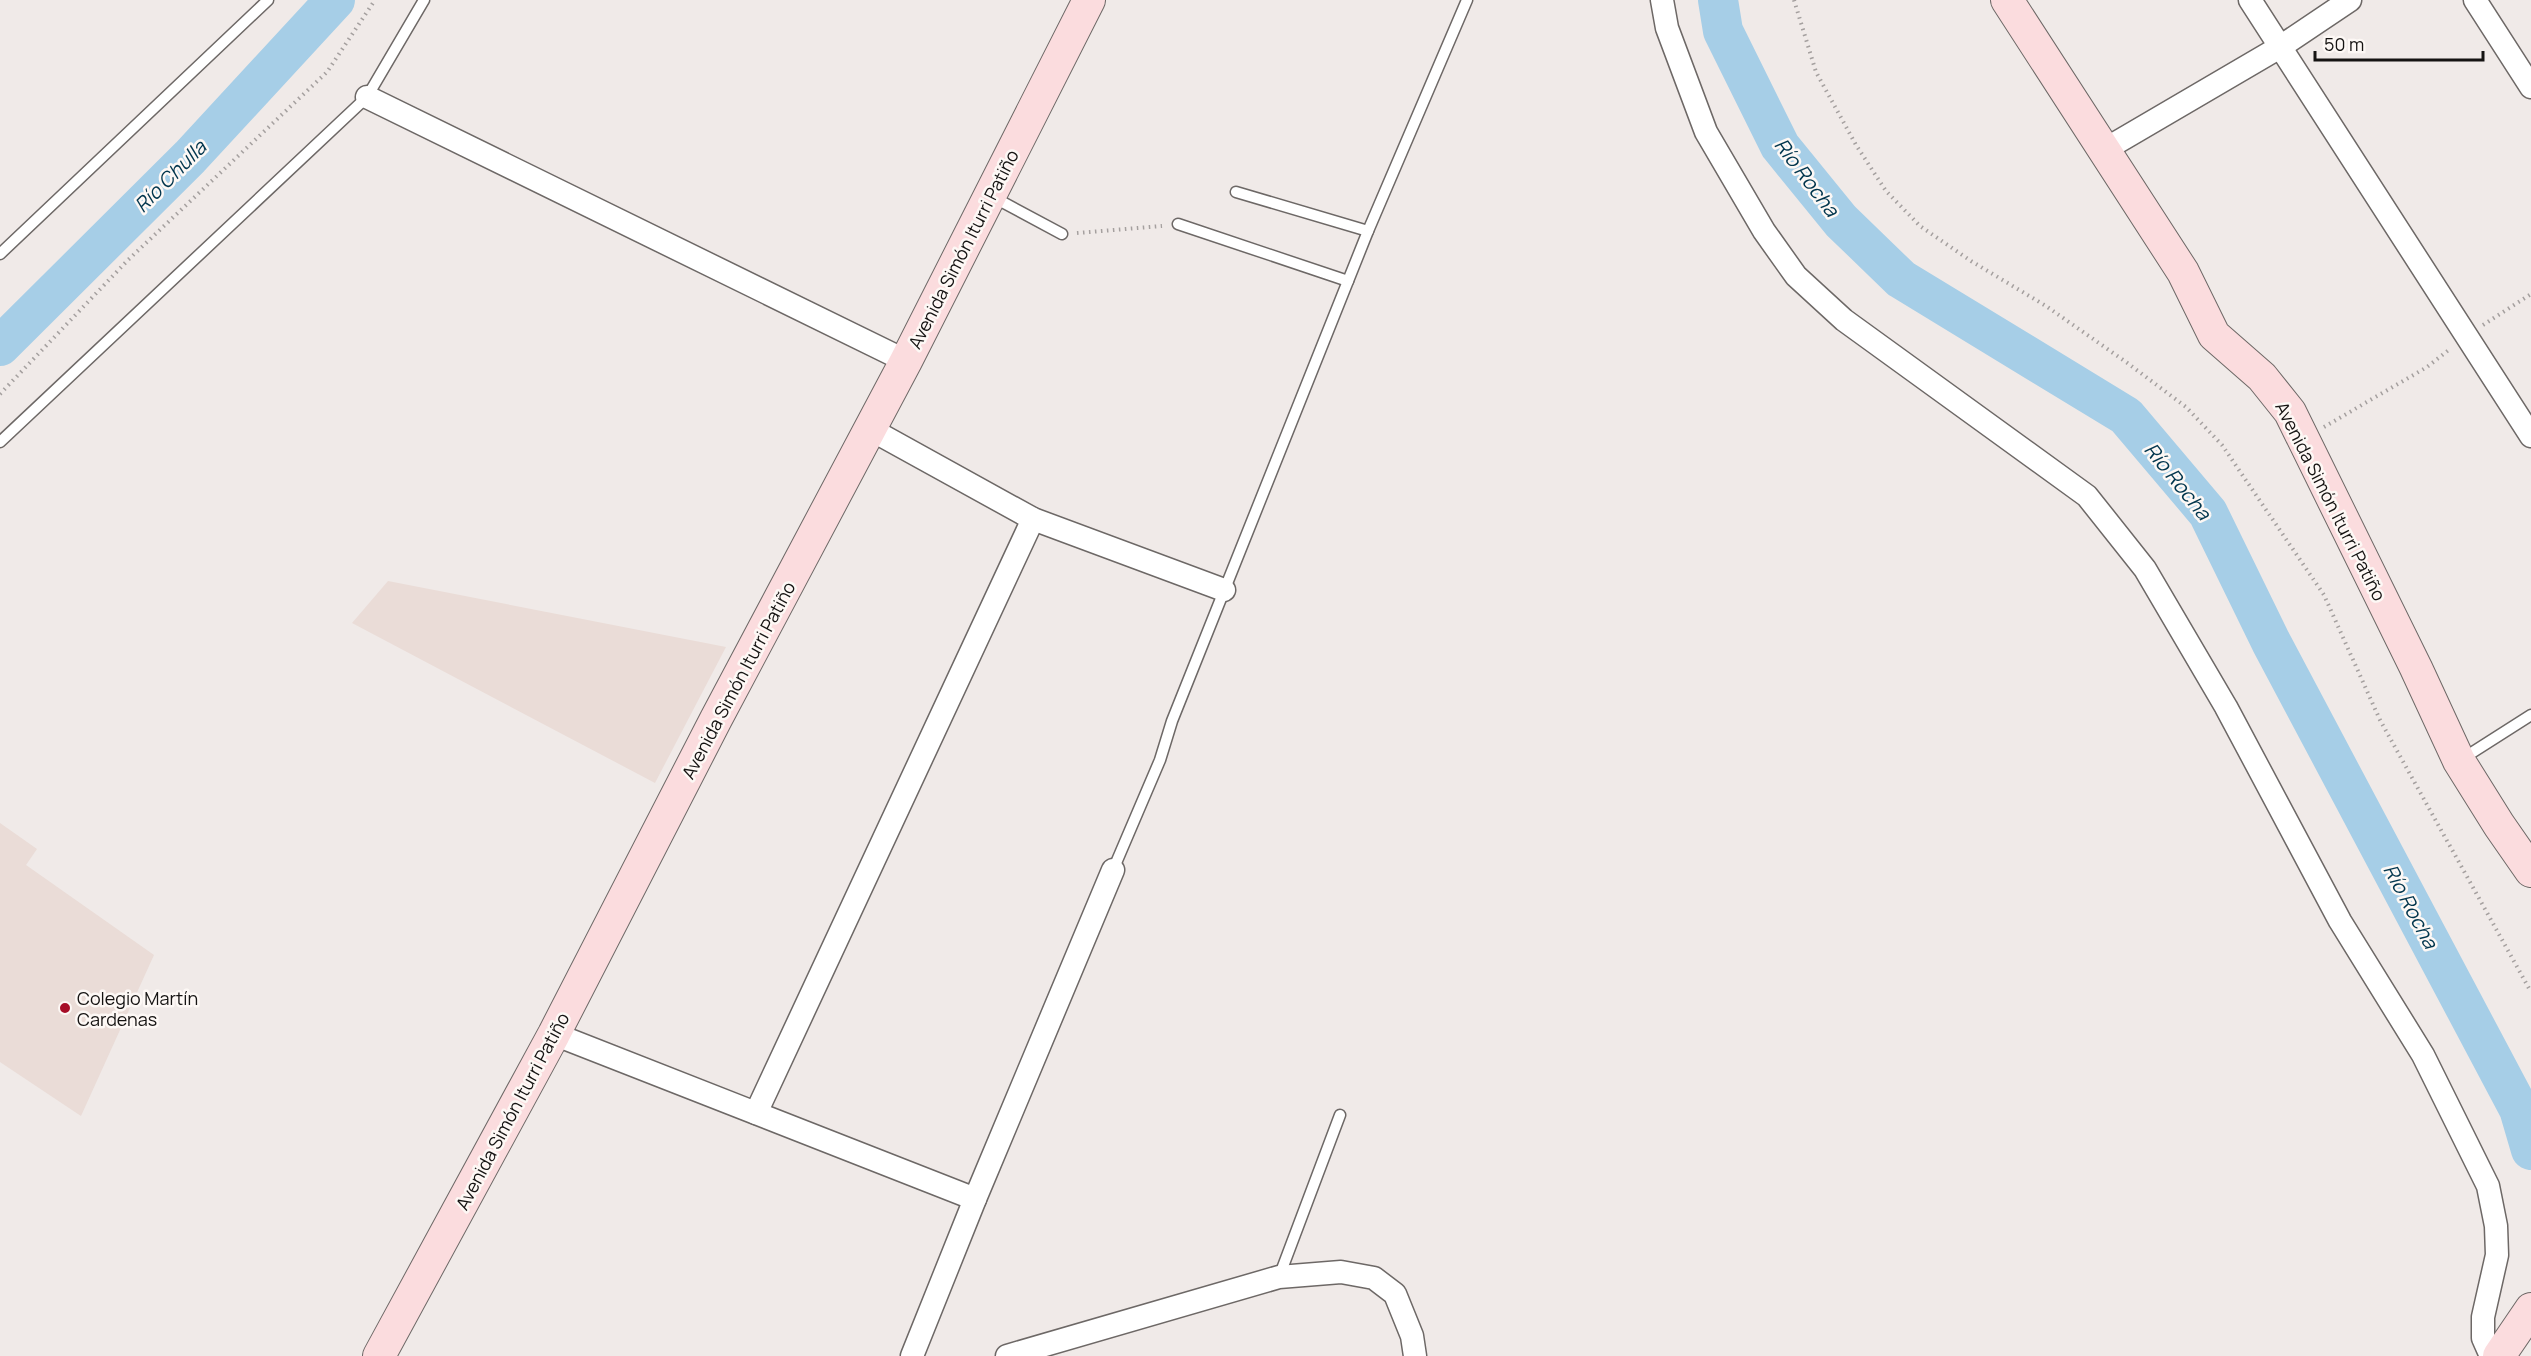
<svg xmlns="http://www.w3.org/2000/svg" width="2531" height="1356" viewBox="0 0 2531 1356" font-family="Manrope,sans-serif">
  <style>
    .built { fill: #eadcd7 }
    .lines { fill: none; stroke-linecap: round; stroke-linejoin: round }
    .river { stroke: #a6cee7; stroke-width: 40 }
    .lane-casing { stroke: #6d6866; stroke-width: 13 }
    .street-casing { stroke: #6d6866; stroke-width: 25 }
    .secondary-casing { stroke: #6d6866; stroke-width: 34 }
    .path { stroke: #a5a09f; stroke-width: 4; stroke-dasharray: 1.5 4.5; stroke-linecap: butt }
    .lane { stroke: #fff; stroke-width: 10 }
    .street { stroke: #fff; stroke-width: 22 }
    .secondary { stroke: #fbdcde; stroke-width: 32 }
    .poi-dot { fill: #a60d27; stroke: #fdf8f5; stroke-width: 2 }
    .labels { text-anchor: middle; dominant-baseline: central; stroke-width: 5; stroke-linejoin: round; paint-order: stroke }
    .street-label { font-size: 18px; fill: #151312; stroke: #fdf8f5 }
    .poi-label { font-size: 18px; fill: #151312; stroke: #fdf8f5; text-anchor: start }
    .water-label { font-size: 20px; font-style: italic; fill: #00354d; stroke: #fdf8f5 }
  </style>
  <rect width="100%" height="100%" fill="#f0eae8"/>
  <!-- built -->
  <g class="built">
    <path d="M 388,581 L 726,647 L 655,783 L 352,623 Z"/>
    <path d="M 0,823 L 37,849 L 26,865 L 154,955 L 81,1116 L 0,1062 Z"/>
  </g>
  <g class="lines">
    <!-- river -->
    <g class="river">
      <path d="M 1718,0 L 1723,31 L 1780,146 L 1841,221 L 1901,279 L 2126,416 L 2208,513 L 2271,642 L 2519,1109 L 2531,1150"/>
      <path d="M 0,346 L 190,157 L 335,0"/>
    </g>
    <defs>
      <g id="lane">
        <path d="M 1236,192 L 1368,231"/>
        <path d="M 993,197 L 1062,234"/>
        <path d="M 1178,224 L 1348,281"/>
        <path d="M 0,254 L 268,0"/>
        <path d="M 0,442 L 367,97 L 424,0"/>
        <path d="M 2462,759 L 2531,715"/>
        <path d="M 1113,870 L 1160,760 L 1172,721 L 1368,231 L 1467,0"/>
        <path d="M 1279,1277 L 1340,1115"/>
      </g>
      <g id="street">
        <path d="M 1662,0 L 1667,28 L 1706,132 L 1764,231 L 1796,276 L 1844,320 L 2087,496 L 2145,569 L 2226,707 L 2340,921 L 2423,1055 L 2488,1186 L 2496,1226 L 2497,1255 L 2483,1317 L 2483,1338 L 2491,1356"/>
        <path d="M 2250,0 L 2531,436"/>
        <path d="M 2475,0 L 2531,87"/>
        <path d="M 367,97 L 906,361"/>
        <path d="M 2104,150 L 2280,47 L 2350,0"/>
        <path d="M 870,429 L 1033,519 L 1224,590"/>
        <path d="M 554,1034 L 975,1199"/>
        <path d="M 756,1113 L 1033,519"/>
        <path d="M 912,1356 L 975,1199 L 1113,870"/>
        <path d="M 1007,1356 L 1279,1277 L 1341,1272 L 1374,1278 L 1395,1294 L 1412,1336 L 1415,1356"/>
      </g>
      <g id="secondary">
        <path d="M 2007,0 L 2183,272 L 2214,335 L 2262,377 L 2290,412 L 2416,668 L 2459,761 L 2499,825 L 2531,871"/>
        <path d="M 379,1356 L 554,1034 L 716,719 L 906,361 L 1089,0"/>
        <path d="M 2499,1356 L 2531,1309"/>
      </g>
    </defs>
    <!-- lane casing -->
    <use href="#lane" class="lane-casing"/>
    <!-- street casing -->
    <use href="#street" class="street-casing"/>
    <!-- secondary casing -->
    <use href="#secondary" class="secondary-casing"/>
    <!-- path -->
    <g class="path">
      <path d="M 1794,0 L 1816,72 L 1856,145 L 1886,191 L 1920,226 L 1971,261 L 2046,306 L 2126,362 L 2186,407 L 2222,445 L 2324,595 L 2380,720 L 2531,992"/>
      <path d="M 1077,233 L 1162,226"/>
      <path d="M 2483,325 L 2531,294"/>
      <path d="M 0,394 L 128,260 L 327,72 L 375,0"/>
      <path d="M 2324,427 L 2427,367 L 2450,349"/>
    </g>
    <!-- lane -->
    <use href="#lane" class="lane"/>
    <!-- street -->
    <use href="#street" class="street"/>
    <!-- secondary -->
    <use href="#secondary" class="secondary"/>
  </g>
  <!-- markers -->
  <circle class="poi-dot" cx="65" cy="1008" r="6"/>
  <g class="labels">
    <!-- street labels -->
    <g class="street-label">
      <text transform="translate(963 249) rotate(-63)">Avenida Simón Iturri Patiño</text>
      <text transform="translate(2331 501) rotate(63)">Avenida Simón Iturri Patiño</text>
      <text transform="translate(738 680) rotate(-62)">Avenida Simón Iturri Patiño</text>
      <text transform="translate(512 1111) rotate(-62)">Avenida Simón Iturri Patiño</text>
    </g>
    <!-- poi labels -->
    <g class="poi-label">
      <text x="77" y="998">Colegio Martín<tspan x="77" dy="21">Cardenas</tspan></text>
    </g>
    <!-- water labels -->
    <g class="water-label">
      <text transform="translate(170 176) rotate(-45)">Río Chulla</text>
      <text transform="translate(1807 177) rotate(53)">Río Rocha</text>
      <text transform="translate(2178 481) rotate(51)">Río Rocha</text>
      <text transform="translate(2411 906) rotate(62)">Río Rocha</text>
    </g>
  </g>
  <!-- scale -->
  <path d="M2315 51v9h168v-9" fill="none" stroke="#151312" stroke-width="3"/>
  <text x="2324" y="51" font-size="18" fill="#151312" stroke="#fdf8f5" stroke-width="4.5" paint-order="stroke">50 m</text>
</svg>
